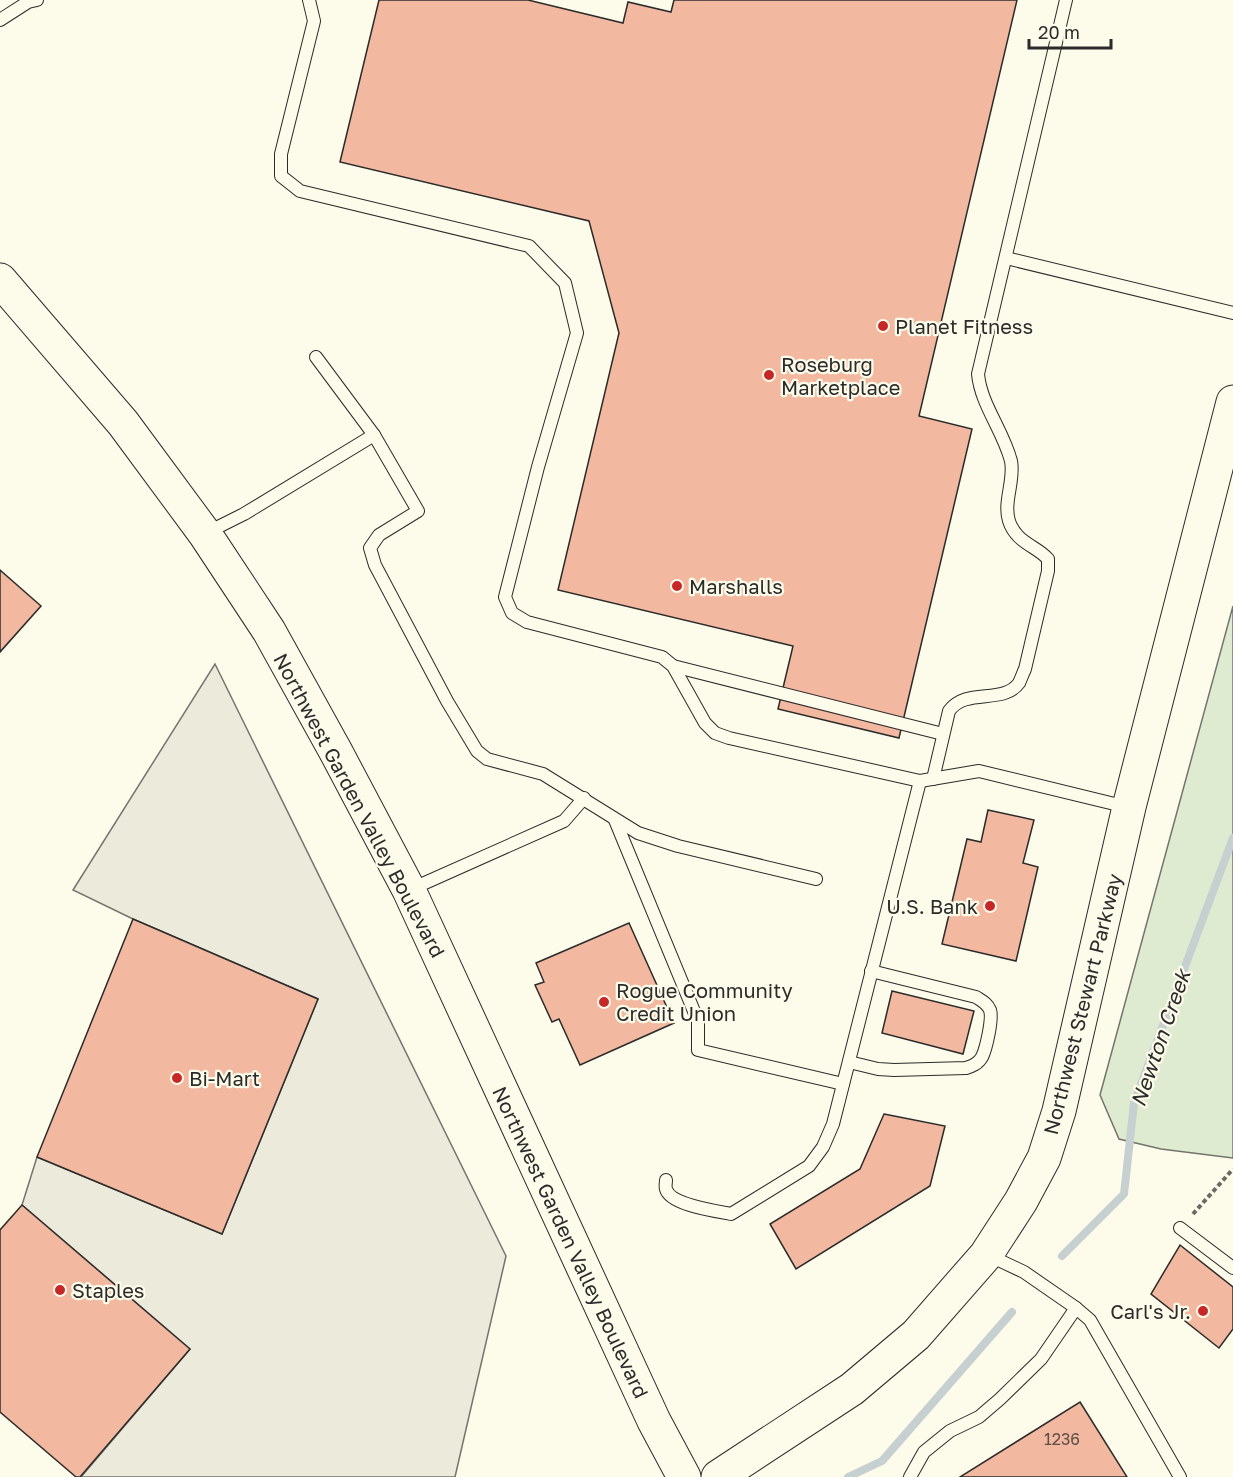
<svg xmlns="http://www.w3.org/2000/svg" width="1233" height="1477" viewBox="0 0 1233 1477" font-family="'Golos Text',sans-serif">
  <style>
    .green { fill: #deebd1; stroke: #74746e; stroke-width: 1.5 }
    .parking { fill: #eceadb; stroke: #74746e; stroke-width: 1.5 }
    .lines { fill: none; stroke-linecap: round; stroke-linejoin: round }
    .stream { stroke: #c7d0d0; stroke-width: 8 }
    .building { fill: #f2b8a0; stroke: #2b2b2b; stroke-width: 1.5 }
    .lane-casing { stroke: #2b2b2b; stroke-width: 14 }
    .secondary-casing { stroke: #2b2b2b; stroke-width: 35 }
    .path { stroke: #6a6964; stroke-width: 4; stroke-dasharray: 4.5 3; stroke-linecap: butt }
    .lane { stroke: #fdfbea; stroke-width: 12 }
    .secondary { stroke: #fdfbea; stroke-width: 33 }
    .poi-dot { fill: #c62828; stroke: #fdfbea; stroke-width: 2 }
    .labels { text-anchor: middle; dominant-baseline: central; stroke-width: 4.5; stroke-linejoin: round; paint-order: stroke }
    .number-label { font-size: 16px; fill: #5d4e48 }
    .poi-label { font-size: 20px; fill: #2b2b2b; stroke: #fdfbea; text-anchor: start }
    .street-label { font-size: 20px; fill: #2b2b2b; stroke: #fdfbea }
    .water-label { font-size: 21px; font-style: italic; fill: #2b2b2b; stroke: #fdfbea }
  </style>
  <rect width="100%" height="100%" fill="#fdfbea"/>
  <!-- green -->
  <path class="green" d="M 1233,606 L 1233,1158 L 1161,1149 L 1119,1139 L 1100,1095 Z"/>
  <!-- parking -->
  <path class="parking" d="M 215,664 L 506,1256 L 455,1477 L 81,1477 L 190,1349 L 22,1205 L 37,1157 L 222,1234 L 318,999 L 133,919 L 73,890 Z"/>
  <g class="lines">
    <!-- stream -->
    <g class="stream">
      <path d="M 1062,1256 L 1124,1194 L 1134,1103 L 1233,838"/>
      <path d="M 848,1477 L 882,1461 L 1012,1312"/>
    </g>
  </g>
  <!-- building -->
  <g class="building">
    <path d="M 379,0 L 528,0 L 623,23 L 628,2 L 671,12 L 674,0 L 1017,0 L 919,416 L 972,429 L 899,738 L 778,709 L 793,646 L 558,590 L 619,333 L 589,221 L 340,162 Z"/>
    <path d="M 0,570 L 41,606 L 0,652 Z"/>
    <path d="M 988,810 L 1034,820 L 1023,863 L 1038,867 L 1016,961 L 942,944 L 967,839 L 981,842 Z"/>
    <path d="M 133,919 L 318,999 L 222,1234 L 37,1157 Z"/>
    <path d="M 629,923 L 674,1023 L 580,1065 L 559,1019 L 552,1022 L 535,985 L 544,982 L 536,963 Z"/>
    <path d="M 892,991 L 974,1011 L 963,1054 L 882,1033 Z"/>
    <path d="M 884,1114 L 945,1126 L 930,1186 L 796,1269 L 770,1224 L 860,1169 Z"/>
    <path d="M 22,1205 L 190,1349 L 80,1477 L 76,1477 L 0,1412 L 0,1230 Z"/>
    <path d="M 1180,1245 L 1233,1287 L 1233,1329 L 1219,1348 L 1151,1294 Z"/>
    <path d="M 1080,1402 L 1127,1477 L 960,1477 Z"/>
  </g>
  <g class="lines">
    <defs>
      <g id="lane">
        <path d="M 309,0 L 314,21 L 281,154 L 281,176 L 300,191 L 529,246 L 565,283 L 577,333 L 538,467 L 505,597 L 512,613 L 527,622 L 662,657 L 673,666 L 705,723 L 715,733 L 729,738 L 920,781 L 979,771 L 1127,807"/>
        <path d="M 0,20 L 28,2 L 37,0"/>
        <path d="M 1006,258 L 1233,313"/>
        <path d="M 316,357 L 374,435"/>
        <path d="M 206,533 L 244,514 L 374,435 L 418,511 L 379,535 L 370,548 L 375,565 L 447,701 L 477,751 L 487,759 L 543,774 L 638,833 L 678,846 L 816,879"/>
        <path d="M 673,666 L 943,734"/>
        <path d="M 933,779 L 949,711 C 966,687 1003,705 1019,683 C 1021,679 1023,673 1025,669 L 1048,571 L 1048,559 C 1037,546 1016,543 1009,521 C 1003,502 1015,480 1011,461 C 1003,430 981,405 978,374 L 1066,0"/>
        <path d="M 615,820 L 698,1021 L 698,1050 L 843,1084"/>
        <path d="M 409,890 L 564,821 L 584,798"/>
        <path d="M 849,1062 L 878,1069 L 894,1070 L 966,1068 C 972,1066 978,1064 982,1057 C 986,1049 993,1019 990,1010 C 987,1003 982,1001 976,997 L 871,971"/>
        <path d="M 666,1180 C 666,1183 665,1186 666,1189 C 670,1205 716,1211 731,1214 L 809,1166 L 823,1147 L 833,1124 L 920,781"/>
        <path d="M 1180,1228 L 1233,1268"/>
        <path d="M 988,1255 L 1024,1272 L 1076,1308 L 1090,1320 L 1180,1477"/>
        <path d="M 910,1477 L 924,1452 L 950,1431 L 979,1417 L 1000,1399 L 1041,1359 L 1076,1308"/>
      </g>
      <g id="secondary">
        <path d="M 0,280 L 123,423 L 205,534 L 269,631 L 336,752 L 409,890 L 654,1421 L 684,1477"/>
        <path d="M 718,1477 L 852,1389 L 916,1335 L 986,1255 L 1021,1201 L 1044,1158 L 1059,1111 L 1129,807 L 1233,402"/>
      </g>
    </defs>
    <!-- lane casing -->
    <use href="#lane" class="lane-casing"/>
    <!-- secondary casing -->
    <use href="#secondary" class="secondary-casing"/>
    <!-- path -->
    <path class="path" d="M 1193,1214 L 1233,1169"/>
    <!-- lane -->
    <use href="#lane" class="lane"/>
    <!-- secondary -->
    <use href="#secondary" class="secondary"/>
  </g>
  <!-- markers -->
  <g class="poi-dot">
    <circle cx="883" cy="326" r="6"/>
    <circle cx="769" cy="375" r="6"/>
    <circle cx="677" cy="586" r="6"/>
    <circle cx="990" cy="906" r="6"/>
    <circle cx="604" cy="1002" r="6"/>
    <circle cx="177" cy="1078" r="6"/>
    <circle cx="60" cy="1290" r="6"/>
    <circle cx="1203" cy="1311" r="6"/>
  </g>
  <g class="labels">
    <!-- number labels -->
    <g class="number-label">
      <text x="1062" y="1439">1236</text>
    </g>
    <!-- poi labels -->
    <g class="poi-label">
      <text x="895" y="326">Planet Fitness</text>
      <text x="781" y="364">Roseburg<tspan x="781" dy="23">Marketplace</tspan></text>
      <text x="689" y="586">Marshalls</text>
      <text x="978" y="906" text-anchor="end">U.S. Bank</text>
      <text x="616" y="990">Rogue Community<tspan x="616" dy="23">Credit Union</tspan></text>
      <text x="189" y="1078">Bi-Mart</text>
      <text x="72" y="1290">Staples</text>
      <text x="1191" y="1311" text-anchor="end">Carl's Jr.</text>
    </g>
    <!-- street labels -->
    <g class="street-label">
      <text transform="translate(360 805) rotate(62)">Northwest Garden Valley Boulevard</text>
      <text transform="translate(1082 1004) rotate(-76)">Northwest Stewart Parkway</text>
      <text transform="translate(571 1242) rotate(65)">Northwest Garden Valley Boulevard</text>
    </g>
    <!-- water labels -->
    <g class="water-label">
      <text transform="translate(1160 1038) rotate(-71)">Newton Creek</text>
    </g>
  </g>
  <!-- scale -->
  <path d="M1029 39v9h82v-9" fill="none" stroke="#2b2b2b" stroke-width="3"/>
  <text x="1038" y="39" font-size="18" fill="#2b2b2b" stroke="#fdfbea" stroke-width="4.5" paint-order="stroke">20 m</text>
</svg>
